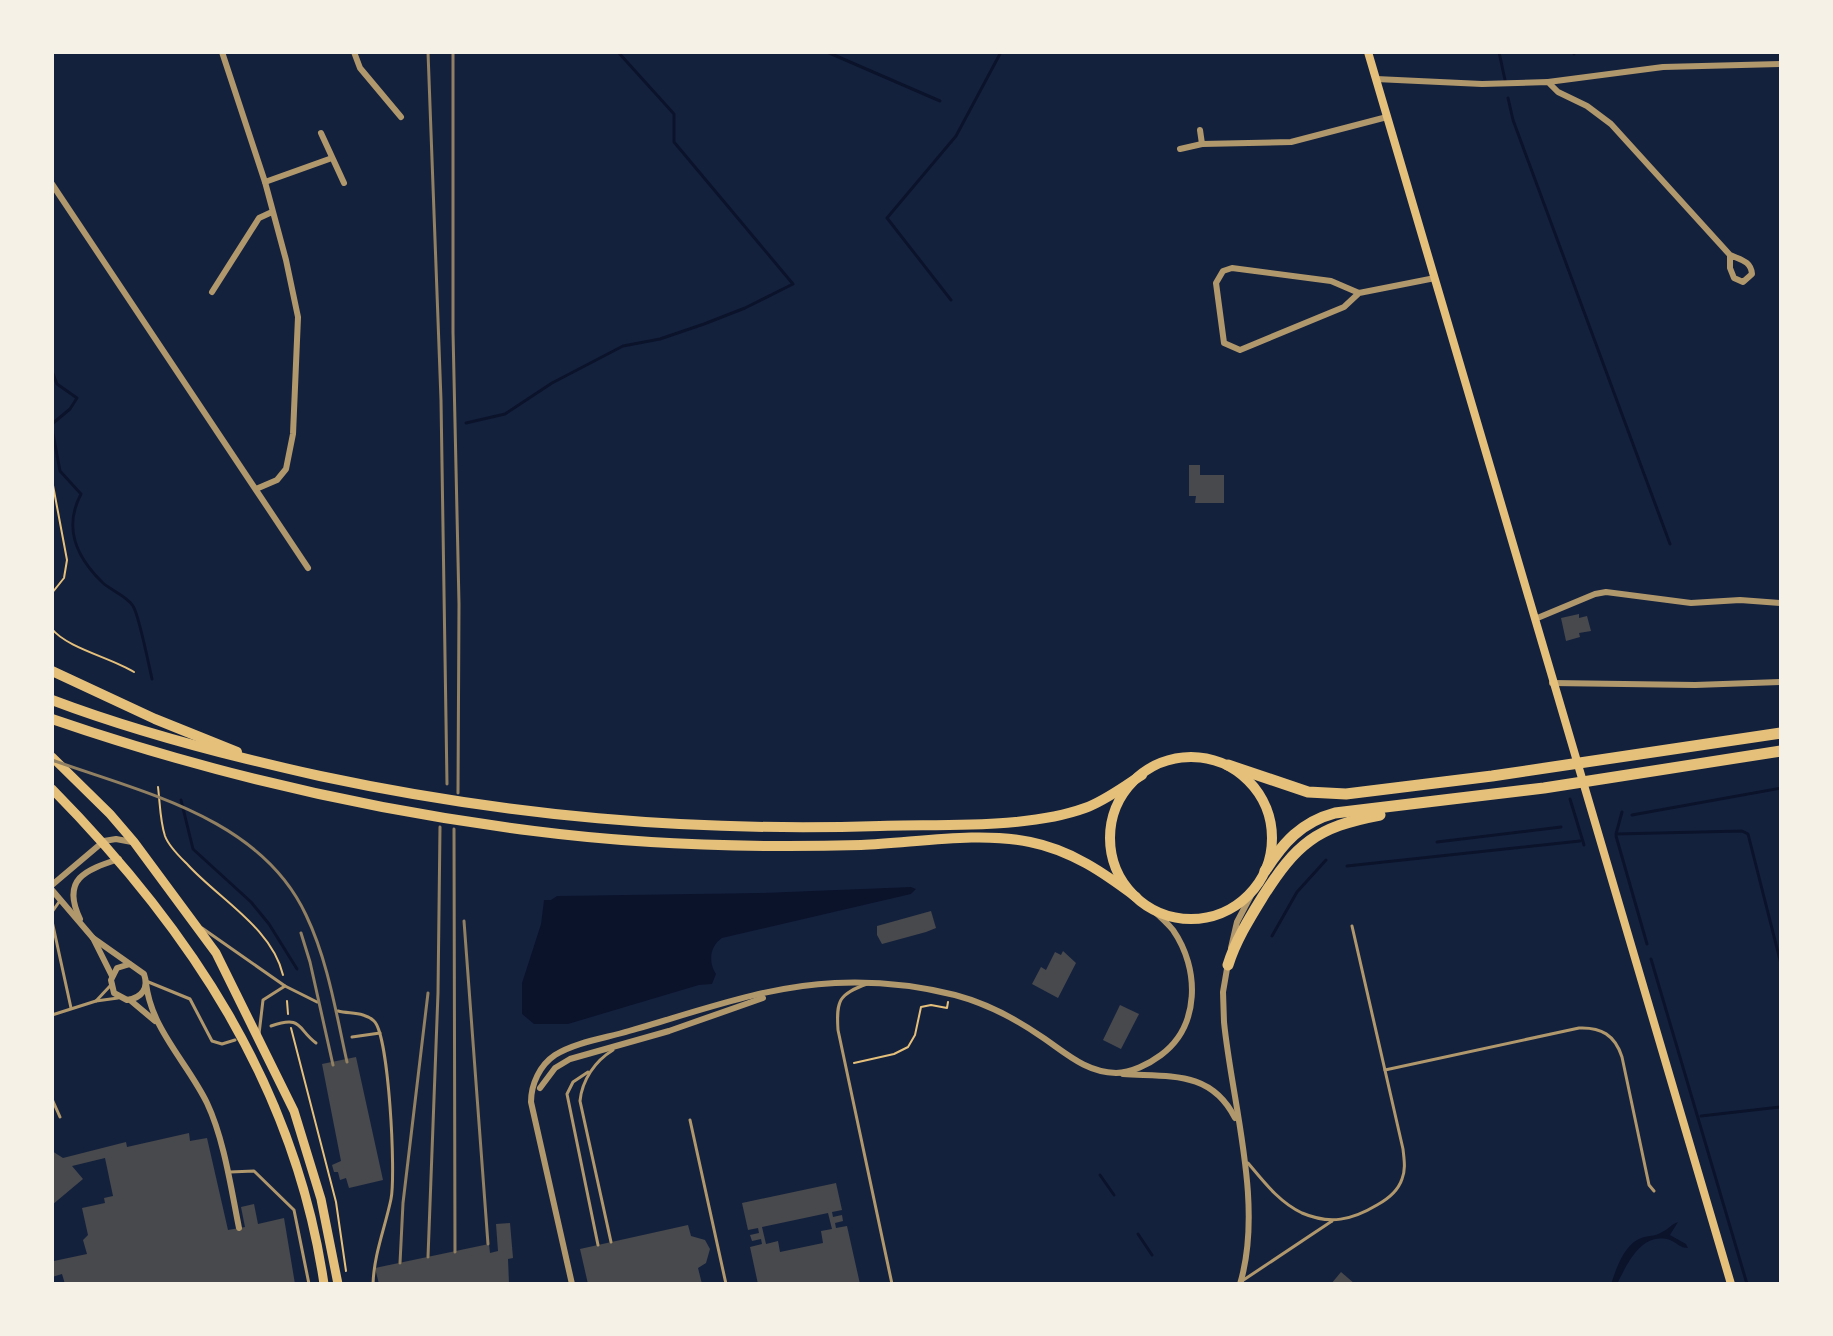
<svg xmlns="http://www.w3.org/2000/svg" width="1833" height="1336" viewBox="0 0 1833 1336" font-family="'Zilla Slab',serif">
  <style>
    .water { fill: #0b132b }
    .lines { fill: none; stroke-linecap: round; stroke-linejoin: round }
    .stream { stroke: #0b132b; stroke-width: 3 }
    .building { fill: #48494c; fill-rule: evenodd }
    .path { stroke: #e5c07b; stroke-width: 2 }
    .service { stroke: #b1986c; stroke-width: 3 }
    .minor { stroke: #b1986c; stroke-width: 6 }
    .secondary { stroke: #e5c07b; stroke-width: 8 }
    .primary { stroke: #e5c07b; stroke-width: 9 }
    .trunk { stroke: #e5c07b; stroke-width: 10 }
    .motorway { stroke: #e5c07b; stroke-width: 11 }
    .rail { stroke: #918062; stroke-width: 3 }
  </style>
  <rect width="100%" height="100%" fill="#14213d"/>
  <!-- water -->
  <g class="water">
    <path d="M 911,887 L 916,889 L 911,894 L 722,938 C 710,946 708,962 716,974 L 712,984 L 699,985 L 568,1024 L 534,1024 L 522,1014 L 522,983 L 541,924 L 544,900 L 551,900 L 557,896 L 759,893 Z"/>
    <path d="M 1678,1222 L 1670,1235 L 1686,1244 L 1688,1248 C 1680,1248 1677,1243 1670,1240 C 1641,1231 1627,1265 1617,1284 L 1611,1284 C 1616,1269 1623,1248 1637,1240 C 1645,1235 1655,1237 1662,1232 C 1669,1229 1671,1224 1678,1222 Z"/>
  </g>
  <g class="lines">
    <!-- stream -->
    <g class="stream">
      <path d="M 827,52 L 940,101"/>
      <path d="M 1499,52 L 1505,80"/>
      <path d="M 1574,52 L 1574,54"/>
      <path d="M 1508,98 L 1513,120 L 1670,544"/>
      <path d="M 951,300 L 887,218 L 956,136 L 1001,52"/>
      <path d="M 52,371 L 57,384 L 77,398 L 70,409 L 52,424"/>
      <path d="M 466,423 L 505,414 L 552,383 L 623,346 L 660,339 L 704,324 L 745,308 L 793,284 L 674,142 L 674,114 L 618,52"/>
      <path d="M 52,428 L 60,471 L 81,494 C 63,528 76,557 103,583 C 112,591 127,596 133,606 C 139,615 149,666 152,679"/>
      <path d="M 1570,799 L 1584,845"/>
      <path d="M 181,800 L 193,849 L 251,902 L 269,924 L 297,969"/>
      <path d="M 1622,812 L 1616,834 L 1742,831 L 1748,834 L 1781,964"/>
      <path d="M 1632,815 L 1781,788"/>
      <path d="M 1616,836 L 1647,944"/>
      <path d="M 1437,842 L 1561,827"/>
      <path d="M 1347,866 L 1580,841"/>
      <path d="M 1272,936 L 1297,892 L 1326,860"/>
      <path d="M 1651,959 L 1747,1284"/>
      <path d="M 1701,1116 L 1781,1107"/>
      <path d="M 1100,1175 L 1114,1195"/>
      <path d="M 1138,1234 L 1152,1255"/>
    </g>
  </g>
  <!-- building -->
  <g class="building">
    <path d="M 1189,465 L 1200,465 L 1200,475 L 1224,475 L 1224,503 L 1195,503 L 1196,496 L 1189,496 Z"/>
    <path d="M 1579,614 L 1579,618 L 1587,616 L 1591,631 L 1579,633 L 1580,637 L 1566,641 L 1561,618 Z"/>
    <path d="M 931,911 L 936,928 L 926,932 L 882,944 L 877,935 L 877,926 Z"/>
    <path d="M 1063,951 L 1076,963 L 1058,998 L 1032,984 L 1041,967 L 1046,970 L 1055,952 L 1061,955 Z"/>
    <path d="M 1120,1005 L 1139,1014 L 1121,1049 L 1103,1040 Z"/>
    <path d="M 356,1057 L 383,1180 L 349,1188 L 346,1178 L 340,1180 L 338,1172 L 334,1172 L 332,1165 L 341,1161 L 322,1064 Z"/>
    <path d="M 189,1133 L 190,1141 L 207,1138 L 228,1230 L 245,1227 L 241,1207 L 254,1204 L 258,1224 L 284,1218 L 295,1284 L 65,1284 L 62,1274 L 52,1277 L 54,1261 L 87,1254 L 83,1240 L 88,1235 L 82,1208 L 105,1203 L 104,1198 L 113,1196 L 105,1158 L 72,1166 L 83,1179 L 52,1205 L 52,1151 L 63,1158 L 126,1142 L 127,1147 Z"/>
    <path d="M 836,1183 L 842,1210 L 832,1212 L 833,1217 L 842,1215 L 843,1221 L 835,1223 L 836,1228 L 847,1226 L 860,1284 L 758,1284 L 750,1247 L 762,1244 L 761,1239 L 752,1241 L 750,1235 L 759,1233 L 758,1228 L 748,1230 L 742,1203 ZM 828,1213 L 832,1229 L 821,1231 L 823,1243 L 780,1252 L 778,1241 L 766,1244 L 762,1227 Z"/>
    <path d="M 510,1223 L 513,1258 L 508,1259 L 509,1284 L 379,1284 L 375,1268 L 489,1244 L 490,1253 L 498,1251 L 496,1224 Z"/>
    <path d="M 688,1225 L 691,1236 L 705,1240 L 710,1249 L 706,1263 L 698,1268 L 702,1284 L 588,1284 L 580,1249 Z"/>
    <path d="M 1341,1272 L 1355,1284 L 1331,1284 Z"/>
  </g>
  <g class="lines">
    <!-- path -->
    <g class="path">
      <path d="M 52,480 L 67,560 L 64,578 L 52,593"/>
      <path d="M 52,629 C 67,648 112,658 134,672"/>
      <path d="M 158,787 C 160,803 160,821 165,836 C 169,847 180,857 188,865 C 219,899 272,928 283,975"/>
      <path d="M 287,1001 L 288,1014"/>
      <path d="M 291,1028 L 336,1202 L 346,1271"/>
      <path d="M 854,1063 L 894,1054 L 908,1047 L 915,1035 L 921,1007 L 931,1005 L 947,1008 L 948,1002"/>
    </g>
    <!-- service -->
    <g class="service">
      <path d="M 52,912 L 59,902"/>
      <path d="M 52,921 L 71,1008"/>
      <path d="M 202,928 L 285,986 L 317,1002"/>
      <path d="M 146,981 L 190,999 L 212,1041 L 222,1044 L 235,1040"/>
      <path d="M 867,984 C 839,994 836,1000 838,1030 L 892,1284"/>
      <path d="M 96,1001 L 110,986"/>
      <path d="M 338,1011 C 350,1014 365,1012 374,1021 C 389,1035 396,1175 391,1199 C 385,1228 374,1254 373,1284"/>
      <path d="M 52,1015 L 96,1001 L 118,998"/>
      <path d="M 271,1026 C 303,1015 297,1029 316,1043"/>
      <path d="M 259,1034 L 263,1000 L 285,986"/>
      <path d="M 352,1037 L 380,1033"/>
      <path d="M 1385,1070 L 1579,1028 C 1601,1027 1615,1035 1622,1057 L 1649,1185 L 1654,1191"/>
      <path d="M 588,1072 L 573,1082 L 567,1094 L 598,1245"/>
      <path d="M 52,1099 L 60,1117"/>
      <path d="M 690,1120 L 726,1284"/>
      <path d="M 1248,1163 C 1264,1182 1279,1202 1302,1213 C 1330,1225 1352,1220 1377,1205 C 1388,1199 1398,1191 1402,1179 C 1406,1169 1404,1159 1403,1149 L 1352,926"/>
      <path d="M 230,1172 L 254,1171 L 294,1210 L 309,1284"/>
      <path d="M 611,1242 L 580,1101 C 582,1080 595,1061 613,1050"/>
      <path d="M 1242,1281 L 1332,1221"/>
    </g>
    <!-- minor -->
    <g class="minor">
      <path d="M 222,52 L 265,182 L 286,260 L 298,317 L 293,434 L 286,469 L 277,480 L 256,489"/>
      <path d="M 354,52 L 360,68 L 401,117"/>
      <path d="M 1376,79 L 1482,84 L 1548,82 L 1558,92 L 1587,106 L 1611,124 L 1730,255 C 1741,260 1751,261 1752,274 L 1743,282 L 1734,278 L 1730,268 L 1730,255"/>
      <path d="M 1548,82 L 1663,67 L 1781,64"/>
      <path d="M 1200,130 L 1202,144 L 1291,142 L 1387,117"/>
      <path d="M 321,133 L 344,183"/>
      <path d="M 1180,149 L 1202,144"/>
      <path d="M 265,182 L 332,158"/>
      <path d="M 52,184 L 308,568"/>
      <path d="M 212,292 L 259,218 L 272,212"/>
      <path d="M 1359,293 L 1331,281 L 1232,268 L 1223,271 L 1216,283 L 1224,343 L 1240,350 L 1344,307 L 1359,293 L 1435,278"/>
      <path d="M 1535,619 L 1595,594 L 1606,592 L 1691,603 L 1740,600 L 1781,603"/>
      <path d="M 1552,683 L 1695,685 L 1781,682"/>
      <path d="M 52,885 L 104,841 L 116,839 L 132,842"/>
      <path d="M 52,890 L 93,938 L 112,976"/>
      <path d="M 80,919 C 61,879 85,870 119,859"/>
      <path d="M 93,938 L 144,974 C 149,988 142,998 127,1000 L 114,993 L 111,980 L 117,968 L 130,964"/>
      <path d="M 1231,948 L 1237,922 L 1257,884"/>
      <path d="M 1228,963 L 1223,992 L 1224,1022 C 1232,1103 1264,1205 1240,1284"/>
      <path d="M 146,983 C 151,1029 187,1062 207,1103 C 224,1139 231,1188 239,1228"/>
      <path d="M 130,1000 L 155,1021"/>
      <path d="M 1123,1074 C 1169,1077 1211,1070 1235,1118"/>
      <path d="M 540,1088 L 555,1068 L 570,1059 L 669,1031 L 763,998"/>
      <path d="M 572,1284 L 531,1102 C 531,1084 540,1065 555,1055 C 576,1042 606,1038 629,1031 C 696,1012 765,986 835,983 C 876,981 915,985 955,995 C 985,1003 1016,1019 1042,1037 C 1066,1053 1085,1072 1116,1073 C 1131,1073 1149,1064 1161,1055 C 1200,1026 1200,969 1173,930 C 1166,921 1156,913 1147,905"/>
    </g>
    <!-- secondary -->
    <path class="secondary" d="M 1368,52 L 1731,1284"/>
    <!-- primary -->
    <g class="primary">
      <path d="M 52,757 L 110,814 L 134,842 L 216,953 L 294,1111 L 321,1199 L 338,1284"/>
      <path d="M 52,789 C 189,928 295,1086 324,1284"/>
    </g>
    <!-- trunk -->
    <g class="trunk">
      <path d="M 52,671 L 155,719 L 237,752"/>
      <path d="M 52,700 C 139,733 229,756 320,776 C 508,816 687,832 880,826 C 941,824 1027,829 1085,808 C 1105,801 1124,786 1142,775"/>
      <path d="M 52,719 C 212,774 367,810 534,831 C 643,845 752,848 861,845 C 914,843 978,831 1030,842 C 1071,850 1104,873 1136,897"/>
      <circle cx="1191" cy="838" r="81"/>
    </g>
    <!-- motorway -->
    <g class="motorway">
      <path d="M 1228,765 L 1308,792 L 1346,794 L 1492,776 L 1781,733"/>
      <path d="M 1265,871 C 1283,843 1301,822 1335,813 L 1544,788 L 1781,751"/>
      <path d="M 1228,965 C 1235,942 1249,919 1262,898 C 1296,844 1316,827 1380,815"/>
    </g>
    <!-- rail -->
    <g class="rail">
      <path d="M 428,52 L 441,400 L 447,784"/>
      <path d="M 453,52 L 453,332 L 459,604 L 458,793"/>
      <path d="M 52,760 C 144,793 261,818 306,915 C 328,961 336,1013 347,1062"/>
      <path d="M 454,829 L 455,1252"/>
      <path d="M 464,921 L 488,1244"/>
      <path d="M 301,933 L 310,962 L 333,1065"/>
      <path d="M 428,1257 L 438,993 L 440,827"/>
      <path d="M 400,1263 L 403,1203 L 428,993"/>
    </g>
  </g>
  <!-- border -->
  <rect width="1833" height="1336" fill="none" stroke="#f6f1e7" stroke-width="108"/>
</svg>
